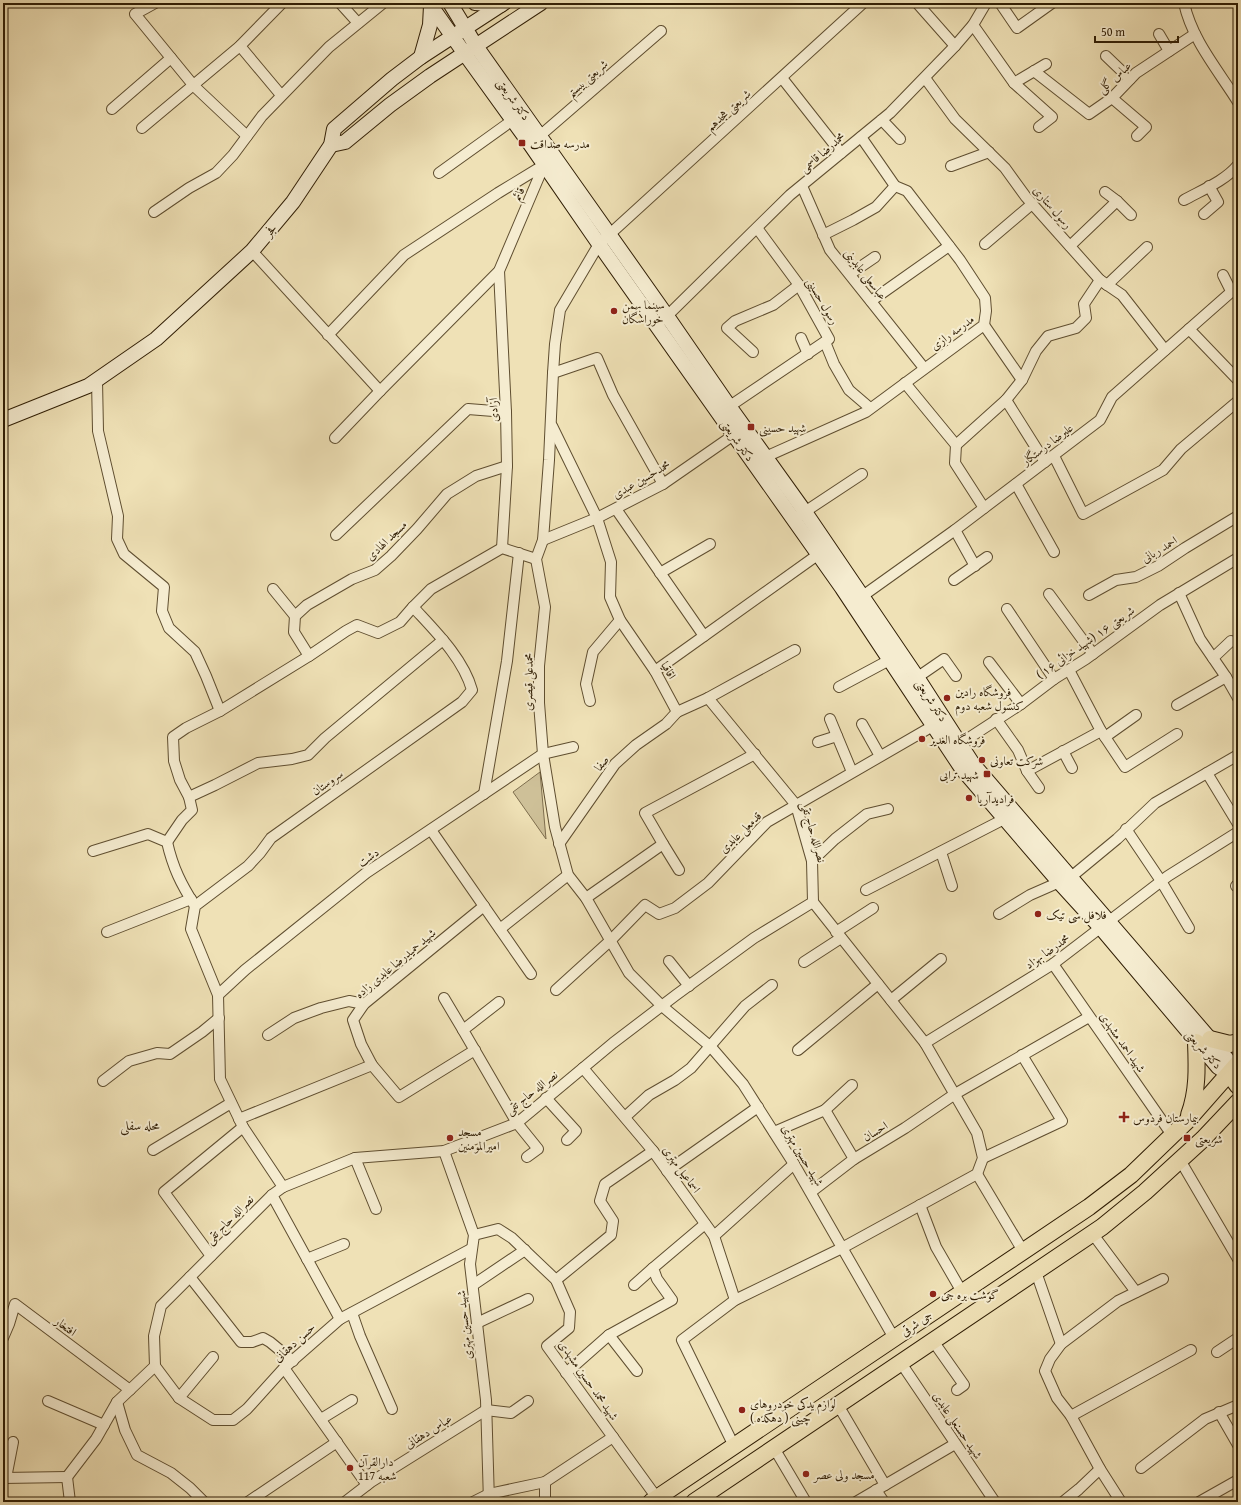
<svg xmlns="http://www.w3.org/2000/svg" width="1241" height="1505" viewBox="0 0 1241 1505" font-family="'Gentium Book Plus',Amiri,serif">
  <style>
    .green { fill: #cec098; stroke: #7e6e4e }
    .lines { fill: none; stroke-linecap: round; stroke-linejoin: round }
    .minor-casing { stroke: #5f4e30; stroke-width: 12 }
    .secondary-casing { stroke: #2f1d04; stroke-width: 16 }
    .primary-casing { stroke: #2f1d04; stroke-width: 18 }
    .minor { stroke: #f5ecd0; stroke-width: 10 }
    .secondary { stroke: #f5ecd0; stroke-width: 14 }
    .primary { stroke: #efe1b6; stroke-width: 16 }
    .poi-dot { fill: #8f2418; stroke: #f5ecd0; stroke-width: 1.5 }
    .labels { text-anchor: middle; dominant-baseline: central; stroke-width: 4; stroke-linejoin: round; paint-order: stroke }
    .street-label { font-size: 12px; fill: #2f1d04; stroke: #f5ecd0 }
    .poi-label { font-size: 12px; fill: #2f1d04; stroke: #f5ecd0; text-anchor: start }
    .neighbourhood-label { font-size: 13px; fill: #2f1d04; stroke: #f5ecd0 }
  </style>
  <rect width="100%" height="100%" fill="#efe1b6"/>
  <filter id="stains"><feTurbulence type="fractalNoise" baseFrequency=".005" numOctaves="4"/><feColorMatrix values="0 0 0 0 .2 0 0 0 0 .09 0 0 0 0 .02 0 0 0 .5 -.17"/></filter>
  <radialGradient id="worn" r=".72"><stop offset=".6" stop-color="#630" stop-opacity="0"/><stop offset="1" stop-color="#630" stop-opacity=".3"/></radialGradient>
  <!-- green -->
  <path class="green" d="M 540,772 L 546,839 L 513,792 Z"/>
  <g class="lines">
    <defs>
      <g id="minor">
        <path d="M 155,3 L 135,14 L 194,86 L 247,136"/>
        <path d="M 340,3 L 358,23"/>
        <path d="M 917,3 L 955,46"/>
        <path d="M 1000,3 L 1017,28 L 1052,3"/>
        <path d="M 1184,3 C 1192,40 1218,70 1238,102"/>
        <path d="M 973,25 L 1014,83 L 1052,117 L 1039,127"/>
        <path d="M 1159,34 L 1169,51"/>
        <path d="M 240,46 L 281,95"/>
        <path d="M 1106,56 L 1130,79"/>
        <path d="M 1034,71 L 1089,114 L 1112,98 L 1136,73 L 1195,34"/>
        <path d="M 782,78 L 841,153"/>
        <path d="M 925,78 L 955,119 L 1005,168 L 1026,197 L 1100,280 L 1122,295 L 1165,350"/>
        <path d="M 1014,83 L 1046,64"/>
        <path d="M 1112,98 L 1146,127 L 1137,136"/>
        <path d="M 112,109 L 171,58"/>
        <path d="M 882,120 L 900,139"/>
        <path d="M 142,128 L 240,46 L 282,3"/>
        <path d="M 535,140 L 661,31"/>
        <path d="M 951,166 L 989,152"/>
        <path d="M 439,173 L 517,117"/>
        <path d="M 802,186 L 830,250 L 924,368"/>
        <path d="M 1105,192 L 1117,201 L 1131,215"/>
        <path d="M 1184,200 C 1202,190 1225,181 1238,165"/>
        <path d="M 154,212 L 189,188 L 216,173 L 233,155 L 262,116 L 329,47 L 383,3"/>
        <path d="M 1204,214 L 1218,202 L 1209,186"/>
        <path d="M 823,235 L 853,220 L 876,207 L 895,186"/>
        <path d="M 985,244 L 1032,204"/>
        <path d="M 1070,246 L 1117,201"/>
        <path d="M 252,251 L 380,391"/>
        <path d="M 499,271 L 506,412 L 507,466 L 502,548"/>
        <path d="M 850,274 L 875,257"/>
        <path d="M 1223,275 L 1231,291"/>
        <path d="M 1107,285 L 1147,247"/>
        <path d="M 871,301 L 949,246"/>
        <path d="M 663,320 L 790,195 L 890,113 L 955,46 L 973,25 L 986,3"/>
        <path d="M 984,325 L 1022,380"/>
        <path d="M 1189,329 L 1238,380"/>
        <path d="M 328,335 L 404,255 L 498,193 L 544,165 L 499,271 L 380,391 L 335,438"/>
        <path d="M 801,338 L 808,354"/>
        <path d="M 825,342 L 834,364 L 849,390 L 870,408"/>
        <path d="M 753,352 L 727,328 L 735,321 L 773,305 L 799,285"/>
        <path d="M 553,373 L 555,344 L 560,310 L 599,244 L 863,3"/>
        <path d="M 97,380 L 98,431 L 118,516 L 117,539 L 124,554 L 164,587 L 162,611 L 169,628 L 195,652 L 206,676 L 220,711"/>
        <path d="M 905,383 L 956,445 L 955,463 L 984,508"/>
        <path d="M 1006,400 L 1045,462"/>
        <path d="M 724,410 L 829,339 L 799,285 L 757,228"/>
        <path d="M 552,426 L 597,518 L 611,562 L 610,597 L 620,620 L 655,671 L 677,712 L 708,698 L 795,650"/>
        <path d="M 956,445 L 1006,400 L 1022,380 L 1036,351 L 1048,336 L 1076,328 L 1086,318 L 1084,304 L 1100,280"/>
        <path d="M 1054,456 L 1083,514 L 1163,470 L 1181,449 L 1238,401"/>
        <path d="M 761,459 L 866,412 L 984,325 L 986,311 L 985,298 L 960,260 L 907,191 L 895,186 L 861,137"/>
        <path d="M 663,484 L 613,395 L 597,358 L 553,373 L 549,460 L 543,540 L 536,559 L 545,607 L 539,666 L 539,703 L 543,754 L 555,827 L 568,875 L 586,898 L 629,973 L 662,1006 L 711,1047 L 743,1084 L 794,1164 L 894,1338"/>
        <path d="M 1016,484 L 1054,552"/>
        <path d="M 616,509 L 704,636"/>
        <path d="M 800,515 L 862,474"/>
        <path d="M 955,530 L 975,566"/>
        <path d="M 336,535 L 468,409 L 506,412"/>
        <path d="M 543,540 L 597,518 L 663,484 L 738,432"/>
        <path d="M 660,573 L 710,544"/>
        <path d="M 954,580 L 987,557"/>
        <path d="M 273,589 L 295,616"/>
        <path d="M 1179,593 L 1200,639 L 1226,677 L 1238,698"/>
        <path d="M 1049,594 L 1093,654"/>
        <path d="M 1089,595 L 1116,580 L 1136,577 L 1158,566 L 1185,548 L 1238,516"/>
        <path d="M 857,600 L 955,530 L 1100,420 L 1112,397 L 1238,286"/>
        <path d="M 1007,609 L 1054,679"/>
        <path d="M 309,656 L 294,632 L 295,616 L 307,605 L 352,579 L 375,570 L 391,556 L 417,529 L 447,494 L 476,476 L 507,466"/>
        <path d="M 1213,658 L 1231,641"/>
        <path d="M 989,662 L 1021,704"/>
        <path d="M 1069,670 L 1101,731 L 1125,767 L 1177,734"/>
        <path d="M 655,671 L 823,551"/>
        <path d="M 912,681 L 944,659 L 956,676"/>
        <path d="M 839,687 L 895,657"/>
        <path d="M 590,701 L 586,684 L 593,652 L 620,620"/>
        <path d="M 1177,705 L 1226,677"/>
        <path d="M 830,719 L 852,772"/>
        <path d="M 996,719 L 1018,750 L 1027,771 L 1039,788"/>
        <path d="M 862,724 L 880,756"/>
        <path d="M 1105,737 L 1136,715"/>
        <path d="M 818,742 L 837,736"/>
        <path d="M 955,747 L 1021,704 L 1054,679 L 1086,659 L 1160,605 L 1238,558"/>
        <path d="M 1063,751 L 1072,768"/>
        <path d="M 1027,771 L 1101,731"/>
        <path d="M 1207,773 L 1238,824"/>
        <path d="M 484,794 L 507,661 L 519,553"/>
        <path d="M 189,797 L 215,785 L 258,763 L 292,759 L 308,755 L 325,738 L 443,640"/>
        <path d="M 1126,829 L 1161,881 L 1189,928"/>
        <path d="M 431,830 L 531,974"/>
        <path d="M 167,842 L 182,820 L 192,810 L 189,797 L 180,780 L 174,761 L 173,737 L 186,728 L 220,711 L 309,656 L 346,631 L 357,625 L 378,633 L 400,622 L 413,607 L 431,589 L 502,548 L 536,559"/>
        <path d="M 559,844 L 615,764 L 636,745 L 666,724 L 677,712"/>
        <path d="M 93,851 L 148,834 L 167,842 C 173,868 181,884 195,906"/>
        <path d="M 941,852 L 952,886"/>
        <path d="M 812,861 L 835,839 L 867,814 L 888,809"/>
        <path d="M 679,870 L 663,844 L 645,813 L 755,754"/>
        <path d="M 1236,886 L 1238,884"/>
        <path d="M 866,890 L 1010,816"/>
        <path d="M 586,898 L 663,844"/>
        <path d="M 999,914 L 1030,895 L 1071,877 L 1117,839 L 1155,803 L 1238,755"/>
        <path d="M 500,929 L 568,875"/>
        <path d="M 107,932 L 191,899"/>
        <path d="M 836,932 L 873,908"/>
        <path d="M 669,961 L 689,986"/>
        <path d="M 804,962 L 841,938"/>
        <path d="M 1053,964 L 1172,1135"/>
        <path d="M 556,990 L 611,940 L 645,905 L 659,914 L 675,908 L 708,883 L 767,822 L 938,723"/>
        <path d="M 218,995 L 245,970 L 366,873 L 543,754 L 573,747"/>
        <path d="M 444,998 L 463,1030"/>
        <path d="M 891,1000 L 941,959"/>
        <path d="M 499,1002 L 463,1030 L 517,1123 L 538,1149 L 527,1157"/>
        <path d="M 268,1035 L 294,1018 L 321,1008 L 349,1001 L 364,1004"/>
        <path d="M 925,1043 L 1053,964 L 1168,876 L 1238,832"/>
        <path d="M 475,1050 L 399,1097 L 372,1065 L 361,1044 L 353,1020 L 364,1004 L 484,906"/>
        <path d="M 798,1050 L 878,984"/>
        <path d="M 583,1068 L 653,1151 L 714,1236 L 735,1300"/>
        <path d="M 103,1081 L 129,1061 L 157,1053 L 170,1054 L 202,1032 L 219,1018"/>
        <path d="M 546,1098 L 576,1131 L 567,1140"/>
        <path d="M 825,1110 L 854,1159"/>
        <path d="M 625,1117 L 649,1095 L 675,1080 L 691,1068 L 745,1006 L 772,985"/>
        <path d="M 239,1119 L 372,1065"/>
        <path d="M 774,1132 L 825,1110 L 852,1085"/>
        <path d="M 153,1150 L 231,1103"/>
        <path d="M 444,1151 L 474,1235 L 470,1264 L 486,1400 L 489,1502"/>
        <path d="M 355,1158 L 376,1209"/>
        <path d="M 983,1158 L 1062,1121 L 1022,1055"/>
        <path d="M 1180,1160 L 1238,1259"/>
        <path d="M 667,1171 L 758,1107"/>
        <path d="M 977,1174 L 1023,1251"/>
        <path d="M 283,1187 L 243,1127 L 220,1079 L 218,995 L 191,929 L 195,906 L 248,866 L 260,853 L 271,838 L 462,702 L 472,690 C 463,658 435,631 413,607"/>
        <path d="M 811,1192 L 854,1159 L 905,1128 L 955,1094 L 1089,1017"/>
        <path d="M 272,1195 L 340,1319"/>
        <path d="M 920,1205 L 936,1247 L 962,1292"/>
        <path d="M 1092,1233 L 1136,1292"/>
        <path d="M 474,1235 L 498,1229 L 512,1238 L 556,1280 L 570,1312 L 569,1328 L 547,1346 L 657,1498"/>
        <path d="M 714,1236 L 794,1164"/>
        <path d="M 211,1256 L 164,1192 L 243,1127"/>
        <path d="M 307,1259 L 344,1244"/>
        <path d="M 1036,1272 L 1061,1344"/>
        <path d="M 190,1277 L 241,1342 L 252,1342 L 263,1338 L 270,1342 L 293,1361"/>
        <path d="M 556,1280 L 611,1235 L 613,1221 L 600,1201 L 605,1184 L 653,1151"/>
        <path d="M 473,1285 L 525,1250"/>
        <path d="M 634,1285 L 653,1268"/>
        <path d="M 352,1313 L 360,1336 L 392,1409"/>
        <path d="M 477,1323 L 528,1299"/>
        <path d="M 3,1338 L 9,1324 L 15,1304 L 130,1390"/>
        <path d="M 933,1341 L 964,1385 L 957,1390"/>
        <path d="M 1217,1352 L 1238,1338"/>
        <path d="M 901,1363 L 995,1502"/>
        <path d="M 155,1366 L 179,1398 L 213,1420 L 233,1420 L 247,1409 L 284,1368 L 340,1319 L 471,1249"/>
        <path d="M 284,1368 L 367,1485"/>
        <path d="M 637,1371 L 609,1335 L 672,1300 L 657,1279 L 653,1268 L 705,1224"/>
        <path d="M 566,1373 L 609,1335"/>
        <path d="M 179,1398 L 213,1357"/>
        <path d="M 48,1401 L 104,1425"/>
        <path d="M 117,1402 L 125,1430 L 137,1455 L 171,1473 L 190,1488 L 204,1502"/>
        <path d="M 838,1405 L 885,1485"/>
        <path d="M 1219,1412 L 1238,1445"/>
        <path d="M 1071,1416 L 1191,1350"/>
        <path d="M 321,1419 L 352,1400"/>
        <path d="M 734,1446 L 682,1340 L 735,1300 L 842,1248 L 977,1174 L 983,1158 L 977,1133 L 925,1043 L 813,902"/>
        <path d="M 774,1448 L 806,1502"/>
        <path d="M 1141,1468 L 1205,1419 L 1238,1405"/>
        <path d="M 67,1477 L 96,1439 L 117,1402 L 155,1366 L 154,1336 L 161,1306 L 272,1195 L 283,1187 L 355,1158 L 444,1151 L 517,1123 L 613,1043 L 676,995 L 754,938 L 813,902 L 812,861 L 796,805 L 708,698"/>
        <path d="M 67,1477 L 70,1502"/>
        <path d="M 3,1478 L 67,1477"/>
        <path d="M 6,1478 L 13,1442"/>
        <path d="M 876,1490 L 884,1502"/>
        <path d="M 248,1502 L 337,1442"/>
        <path d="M 345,1502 L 371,1482 L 486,1410 L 511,1413 L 528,1401"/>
        <path d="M 473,1502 L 489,1494 L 545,1482"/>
        <path d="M 545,1502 L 545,1482 L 613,1437"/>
        <path d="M 856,1502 L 955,1444"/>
        <path d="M 1063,1502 L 1079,1489 L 1100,1469"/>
        <path d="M 1121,1502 L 1100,1469 L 1071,1416 L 1057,1398 L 1045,1371 L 1050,1359 L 1061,1344 L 1118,1301 L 1163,1279"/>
        <path d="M 1199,1502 L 1238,1480"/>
      </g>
      <g id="secondary">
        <path d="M 429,3 L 465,54 L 530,144 L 599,244 L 842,588 L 962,769 L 1059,882 L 1101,928 L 1218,1067 L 1229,1074"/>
        <path d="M 450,3 L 476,46 L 667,316 L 729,406 L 805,512 L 917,677 L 973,764 L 1210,1039 L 1227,1059 L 1229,1074"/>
        <path d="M 475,3 L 501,5"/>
        <path d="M 421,57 L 430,25 L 431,6"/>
        <path d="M 331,145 L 345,142 L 390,105 L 430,76 L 541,3"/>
        <path d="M 3,420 L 88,386 L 156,339 L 252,251 L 293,202 L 331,145 L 334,129 L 392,79 L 421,57 L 504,3"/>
      </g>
      <g id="primary">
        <path d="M 1210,1039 L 1230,1044 L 1238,1042"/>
        <path d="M 1229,1074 L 1238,1086"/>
        <path d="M 1189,1115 C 1198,1091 1197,1067 1196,1042"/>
        <path d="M 651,1502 L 1089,1207 L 1131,1175 L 1187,1121 L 1238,1063"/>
        <path d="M 694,1502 L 1102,1227 L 1145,1192 L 1203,1139 L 1238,1102"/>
      </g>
    </defs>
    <!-- minor casing -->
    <use href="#minor" class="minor-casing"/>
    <!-- secondary casing -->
    <use href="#secondary" class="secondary-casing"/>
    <!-- primary casing -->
    <use href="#primary" class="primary-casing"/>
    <!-- minor -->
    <use href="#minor" class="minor"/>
    <!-- secondary -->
    <use href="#secondary" class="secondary"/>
    <!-- primary -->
    <use href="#primary" class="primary"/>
  </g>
  <!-- markers -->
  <g class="poi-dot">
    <rect x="518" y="139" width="8" height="8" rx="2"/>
    <circle cx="614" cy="311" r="4"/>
    <rect x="747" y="423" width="8" height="8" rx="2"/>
    <circle cx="947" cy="698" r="4"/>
    <circle cx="922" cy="739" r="4"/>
    <circle cx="982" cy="760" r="4"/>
    <rect x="983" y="770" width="8" height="8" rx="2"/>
    <circle cx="969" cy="798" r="4"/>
    <circle cx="1038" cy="914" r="4"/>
    <path d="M1122 1111h4v4h4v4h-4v4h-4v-4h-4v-4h4z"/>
    <circle cx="450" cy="1138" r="4"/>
    <rect x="1183" y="1134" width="8" height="8" rx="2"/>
    <circle cx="933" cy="1294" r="4"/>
    <circle cx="742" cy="1410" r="4"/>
    <circle cx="350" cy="1468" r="4"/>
    <circle cx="806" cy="1474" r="4"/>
  </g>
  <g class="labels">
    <!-- street labels -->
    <g class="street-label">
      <text transform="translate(1114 77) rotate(-42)">عباس گلی</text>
      <text transform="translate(587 78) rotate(-41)">شریعتی بیستم</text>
      <text transform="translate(514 99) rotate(55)">دکتر شریعتی</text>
      <text transform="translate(728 110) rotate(-42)">شریعتی هجدهم</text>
      <text transform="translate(822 152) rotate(-40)">محمدرضا قاسمی</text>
      <text transform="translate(518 194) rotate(-67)">قائم</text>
      <text transform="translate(1053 207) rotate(49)">رسول ستاری</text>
      <text transform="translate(270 230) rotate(-50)">فجر</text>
      <text transform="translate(866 274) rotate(52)">عباسعلی عابدینی</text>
      <text transform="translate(823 301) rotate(60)">رسول حسینی</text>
      <text transform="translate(952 332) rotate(-36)">مدرسه رازی</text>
      <text transform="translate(493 410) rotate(-92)">آزادی</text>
      <text transform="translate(738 440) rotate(55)">دکتر شریعتی</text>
      <text transform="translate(1047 444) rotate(-37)">علیرضا درستگار</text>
      <text transform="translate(641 479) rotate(-30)">محمدحسین عبدی</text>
      <text transform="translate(386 540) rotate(-44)">مسجد الهادی</text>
      <text transform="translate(1159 549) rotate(-31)">احمد ربانی</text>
      <text transform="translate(1085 642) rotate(-35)">شریعتی ۱۶ (شهید خزائی ۱۶ )</text>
      <text transform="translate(669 670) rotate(60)">اقاقیا</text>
      <text transform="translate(528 682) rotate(-89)">محمدعلی قیصری</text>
      <text transform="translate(932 700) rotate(57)">دکتر شریعتی</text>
      <text transform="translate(601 763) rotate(-53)">صفا</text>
      <text transform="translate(327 782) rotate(-35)">سروستان</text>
      <text transform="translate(740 832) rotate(-44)">قدمعلی عابدی</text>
      <text transform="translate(814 832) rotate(74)">نصرالله حاج تقی</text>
      <text transform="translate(368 857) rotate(-35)">دشت</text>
      <text transform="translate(1047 951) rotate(-35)">محمدرضا بهزاد</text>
      <text transform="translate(395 963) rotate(-40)">شهید حمیدرضا عابدی زاده</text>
      <text transform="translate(1123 1042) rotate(55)">شهید احمد مشهدی</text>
      <text transform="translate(1204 1049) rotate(48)">دکتر شریعتی</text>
      <text transform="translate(531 1092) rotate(-38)">نصرالله حاج تقی</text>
      <text transform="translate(875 1131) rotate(-31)">احسان</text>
      <text transform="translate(803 1155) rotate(59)">شهید حسین مهتری</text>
      <text transform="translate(682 1169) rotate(54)">اسماعیل مهتری</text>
      <text transform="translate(229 1219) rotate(-45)">نصرالله حاج تقی</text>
      <text transform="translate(916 1323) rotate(-34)">جی شرقی</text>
      <text transform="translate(464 1325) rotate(-96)">شهید حسین مهتری</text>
      <text transform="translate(66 1326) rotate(37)">افتخار</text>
      <text transform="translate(294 1342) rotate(-42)">حسن دهقانی</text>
      <text transform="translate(589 1380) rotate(55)">شهید محمد حسین مشهدی</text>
      <text transform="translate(958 1425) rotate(56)">شهید حسنعلی عابدی</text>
      <text transform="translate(428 1431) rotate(-32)">عباس دهقانی</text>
    </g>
    <!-- poi labels -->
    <g class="poi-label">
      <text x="530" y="143">مدرسه صداقت</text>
      <text x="622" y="304">سینما بهمن<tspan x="622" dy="14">خوراسگان</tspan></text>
      <text x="759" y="427">شهید حسینی</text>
      <text x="955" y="691">فروشگاه رادین<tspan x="955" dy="14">کنسول شعبه دوم</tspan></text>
      <text x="930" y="739">فروشگاه الغدیر</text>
      <text x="990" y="760">شرکت تعاونی</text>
      <text x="979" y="774" text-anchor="end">شهید ترابی</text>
      <text x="977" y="798">فرادیدآریا</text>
      <text x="1046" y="914">فلافل سی تیک</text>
      <text x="1133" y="1117">بیمارستان فردوس</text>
      <text x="458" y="1131">مسجد<tspan x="458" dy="14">امیرالمومنین</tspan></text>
      <text x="1195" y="1138">شریعتی</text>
      <text x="941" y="1294">گوشت بره جی</text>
      <text x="750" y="1403">لوازم یدکی خودروهای<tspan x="750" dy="14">چینی ( دهکده )</tspan></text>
      <text x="358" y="1461">دارالقرآن<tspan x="358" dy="14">شعبه 117</tspan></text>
      <text x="814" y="1474">مسجد ولی عصر</text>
    </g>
    <!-- neighbourhood labels -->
    <g class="neighbourhood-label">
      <text x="140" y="1125">محله سفلی</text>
    </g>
  </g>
  <!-- margin -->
  <rect width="1241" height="1505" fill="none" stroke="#efe1b6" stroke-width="16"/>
  <rect x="4" y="4" width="1233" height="1497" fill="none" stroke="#2f1d04" stroke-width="2"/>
  <rect x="8" y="8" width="1225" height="1489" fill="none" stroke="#2f1d04"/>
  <!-- scale -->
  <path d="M1095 36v6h83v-6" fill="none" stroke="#2f1d04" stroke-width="2"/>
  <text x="1101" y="36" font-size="12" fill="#2f1d04" stroke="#f5ecd0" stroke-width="3" paint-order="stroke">50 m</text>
  <rect width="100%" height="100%" filter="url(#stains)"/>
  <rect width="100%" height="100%" fill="url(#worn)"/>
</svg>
